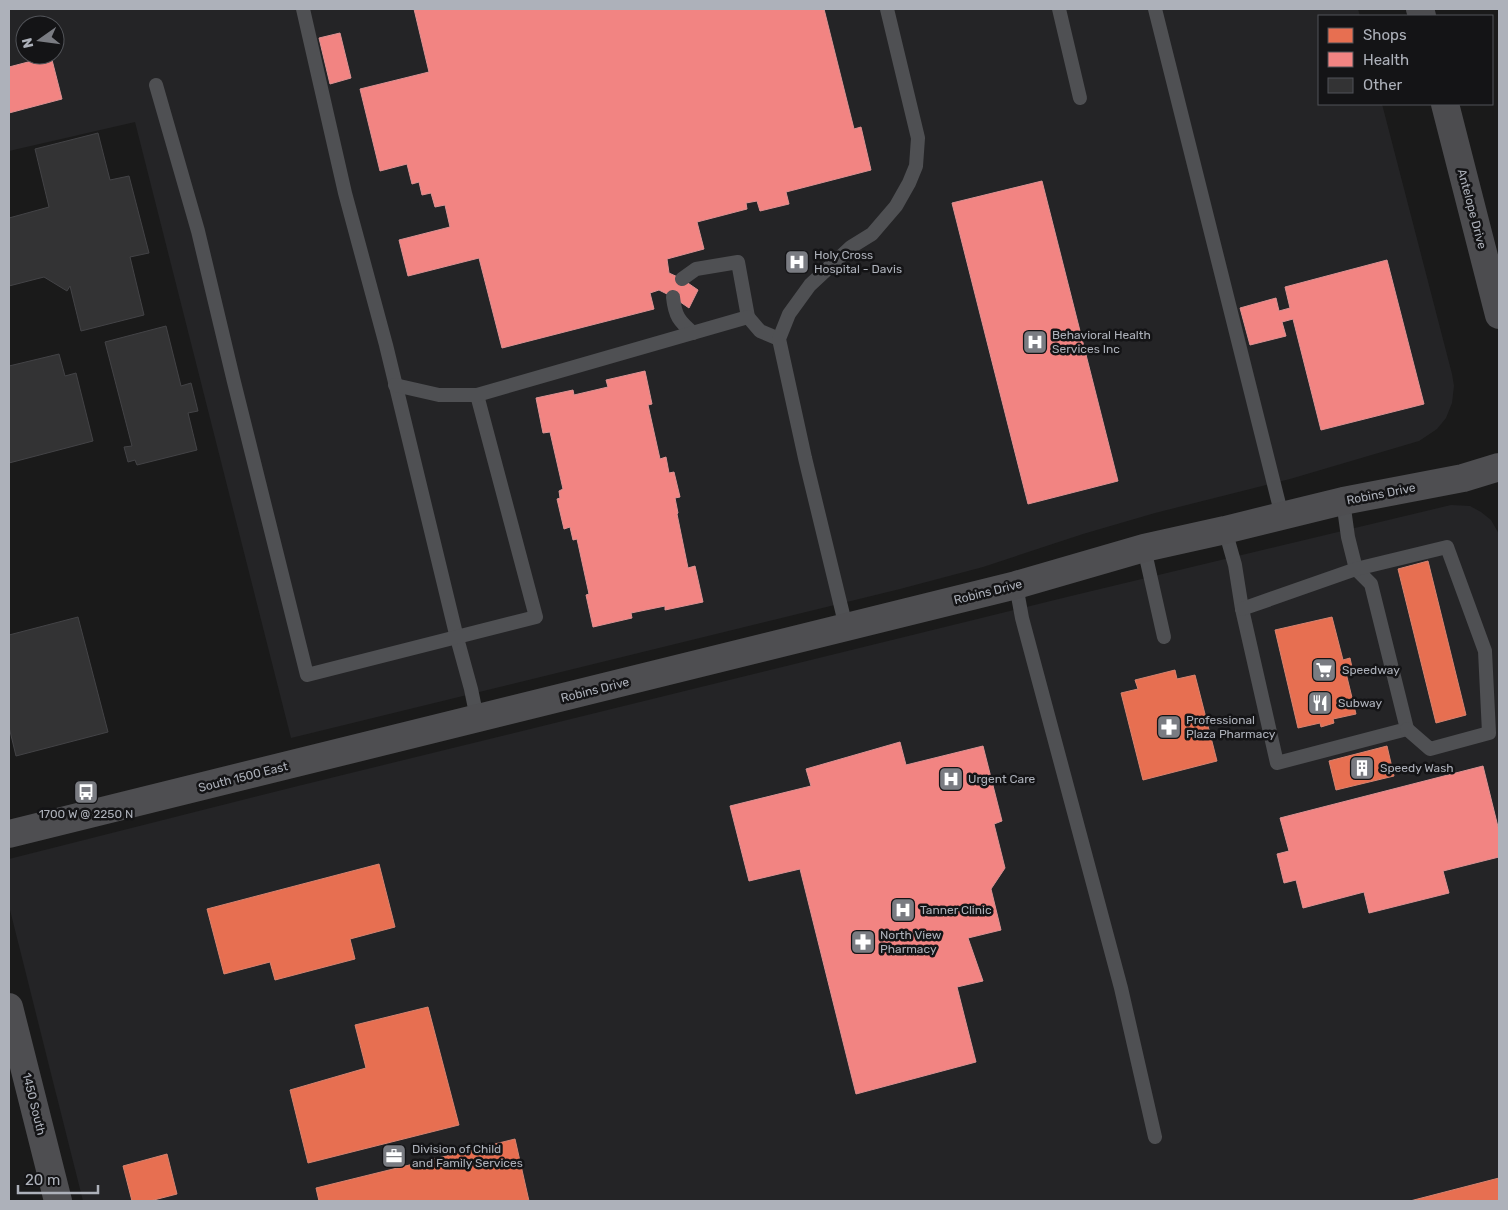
<svg xmlns="http://www.w3.org/2000/svg" width="1508" height="1210" viewBox="0 0 1508 1210" font-family="Rubik,sans-serif">
  <style>
    .built { fill: #242426; fill-rule: evenodd }
    .shops { fill: #e76f51; stroke: #d68370 }
    .health { fill: #f28482; stroke: #dd9293 }
    .building { fill: #333334; stroke: #434346 }
    .lines { fill: none; stroke-linecap: round; stroke-linejoin: round }
    .lane { stroke: #4f5053; stroke-width: 14 }
    .secondary { stroke: #4e4e51; stroke-width: 28 }
    .primary { stroke: #4c4c4f; stroke-width: 28 }
    .labels { text-anchor: middle; dominant-baseline: central; stroke-width: 5; stroke-linejoin: round; paint-order: stroke }
    .street-label { font-size: 12px; fill: #adb1ba; stroke: #141416 }
    .poi-label { font-size: 12px; fill: #adb1ba; stroke: #141416; text-anchor: start }
  </style>
  <rect width="100%" height="100%" fill="#1a1a1a"/>
  <!-- built -->
  <g class="built">
    <path d="M 9,9 L 1358,9 L 1360,16 L 1319,16 L 1319,104 L 1382,104 L 1452,374 L 1454,386 L 1452,403 L 1446,418 L 1437,429 L 1419,441 L 1290,479 L 1155,513 L 1083,534 L 983,567 L 900,589 L 291,738 L 135,122 L 9,151 ZM 25,25 L 55,25 L 55,55 L 25,55 Z"/>
    <path d="M 1451,505 L 1470,506 L 1481,512 L 1491,520 L 1499,534 L 1499,1201 L 83,1201 L 9,906 L 9,859 L 298,786 L 1071,596 Z"/>
  </g>
  <!-- shops -->
  <g class="shops">
    <path d="M 1428,561 L 1466,715 L 1436,723 L 1398,569 Z"/>
    <path d="M 1332,617 L 1343,660 L 1350,658 L 1353,672 L 1346,673 L 1356,714 L 1333,719 L 1334,723 L 1321,727 L 1320,723 L 1298,728 L 1275,630 Z"/>
    <path d="M 1175,670 L 1177,679 L 1195,675 L 1217,761 L 1143,780 L 1121,693 L 1138,689 L 1135,680 Z"/>
    <path d="M 1387,746 L 1394,776 L 1336,790 L 1329,761 Z"/>
    <path d="M 379,864 L 395,927 L 350,939 L 355,959 L 275,980 L 270,962 L 224,974 L 207,909 Z"/>
    <path d="M 428,1007 L 459,1125 L 308,1163 L 290,1090 L 366,1068 L 355,1025 Z"/>
    <path d="M 515,1139 L 529,1201 L 319,1201 L 316,1188 Z"/>
    <path d="M 167,1154 L 177,1194 L 150,1201 L 132,1201 L 123,1166 Z"/>
    <path d="M 1499,1178 L 1499,1201 L 1410,1201 Z"/>
  </g>
  <!-- health -->
  <g class="health">
    <path d="M 414,9 L 824,9 L 854,129 L 861,127 L 871,170 L 786,192 L 789,204 L 760,211 L 757,201 L 746,203 L 747,209 L 697,222 L 704,249 L 667,259 L 669,273 L 682,279 L 698,290 L 689,308 L 673,297 L 659,290 L 650,293 L 654,309 L 502,348 L 479,258 L 408,276 L 399,240 L 450,227 L 445,205 L 435,207 L 431,193 L 422,195 L 419,182 L 412,184 L 407,164 L 380,171 L 360,89 L 429,72 Z"/>
    <path d="M 340,33 L 351,78 L 330,84 L 319,38 Z"/>
    <path d="M 51,56 L 62,99 L 9,113 L 9,67 Z"/>
    <path d="M 1042,181 L 1118,481 L 1028,504 L 952,203 Z"/>
    <path d="M 1387,260 L 1424,404 L 1321,430 L 1293,319 L 1282,322 L 1286,336 L 1250,345 L 1240,308 L 1276,298 L 1279,311 L 1290,308 L 1285,287 Z"/>
    <path d="M 645,371 L 652,404 L 648,405 L 660,459 L 666,457 L 669,473 L 674,472 L 680,497 L 675,498 L 678,513 L 677,514 L 688,568 L 695,566 L 703,602 L 665,610 L 665,606 L 631,613 L 632,618 L 593,627 L 586,595 L 589,594 L 577,539 L 573,540 L 570,527 L 564,529 L 557,499 L 560,498 L 559,491 L 563,489 L 550,432 L 543,433 L 536,398 L 573,390 L 574,395 L 608,387 L 606,380 Z"/>
    <path d="M 900,742 L 906,765 L 983,746 L 1002,821 L 994,824 L 1005,868 L 991,889 L 1001,930 L 968,938 L 983,981 L 957,987 L 976,1062 L 856,1094 L 800,869 L 749,881 L 730,806 L 811,786 L 806,769 Z"/>
    <path d="M 1483,766 L 1499,831 L 1499,857 L 1443,871 L 1449,893 L 1369,913 L 1364,892 L 1303,908 L 1296,880 L 1284,883 L 1277,854 L 1289,851 L 1280,818 Z"/>
  </g>
  <!-- building -->
  <g class="building">
    <path d="M 98,133 L 110,180 L 129,176 L 149,253 L 130,257 L 144,315 L 81,331 L 70,286 L 67,291 L 44,277 L 9,286 L 9,218 L 49,207 L 35,149 Z"/>
    <path d="M 166,326 L 181,386 L 191,383 L 198,411 L 188,413 L 197,450 L 137,465 L 135,460 L 128,462 L 124,447 L 132,446 L 105,342 Z"/>
    <path d="M 59,354 L 65,376 L 76,373 L 93,441 L 9,463 L 9,366 Z"/>
    <path d="M 78,617 L 108,732 L 16,756 L 9,727 L 9,635 Z"/>
  </g>
  <g class="lines">
    <!-- lane -->
    <g class="lane">
      <path d="M 303,9 L 345,193 L 386,345 L 457,638 L 471,689 L 477,718"/>
      <path d="M 1059,9 L 1080,98"/>
      <path d="M 1155,9 L 1282,516"/>
      <path d="M 156,85 L 198,231 L 234,382 L 307,675 L 536,617 L 477,395"/>
      <path d="M 682,279 L 696,269 L 738,262 L 748,317"/>
      <path d="M 673,297 C 675,316 679,321 693,333"/>
      <path d="M 395,385 L 439,395 L 477,395 L 748,317 L 760,331 L 779,339"/>
      <path d="M 1225,530 L 1235,565 L 1242,609 L 1277,763 L 1407,729 L 1371,584 L 1356,569 L 1348,537 L 1343,501"/>
      <path d="M 1144,548 L 1164,637"/>
      <path d="M 1016,585 L 1022,618 L 1121,988 L 1155,1137"/>
      <path d="M 1242,609 L 1356,569 L 1447,547 L 1485,651 L 1489,733 L 1430,749 L 1407,729"/>
      <path d="M 846,627 L 805,458 L 779,339 L 789,314 L 810,285 L 851,247 L 872,234 L 896,206 L 909,183 L 916,166 L 918,138 L 887,9"/>
    </g>
    <!-- secondary -->
    <g class="secondary">
      <path d="M 9,834 L 1016,585 L 1144,548 L 1225,530 L 1343,501 L 1463,478 L 1499,467"/>
      <path d="M 9,1007 L 58,1201"/>
    </g>
    <!-- primary -->
    <g class="primary">
      <path d="M 1420,9 L 1422,16"/>
      <path d="M 1445,104 L 1499,315"/>
    </g>
  </g>
  <!-- icons -->
  <defs>
    <symbol id="hospital-square" viewBox="-11 -11 22 22"><rect x="-9" y="-9" width="18" height="18" rx="4" fill="#7a7c82" stroke="#141416"/><path d="M-5-5h3v3.5h4V-5h3V5h-3V1.5h-4V5h-3Z" fill="#fff"/></symbol>
    <symbol id="supermarket-square" viewBox="-11 -11 22 22"><rect x="-9" y="-9" width="18" height="18" rx="4" fill="#7a7c82" stroke="#141416"/><path d="M-6-5.5h2.5l.6 2H6L4.5 2H-2.5L-4.4-4H-6ZM-1.5 3.2a1.3 1.3 0 1 0 .1 0ZM3 3.2a1.3 1.3 0 1 0 .1 0Z" fill="#fff"/></symbol>
    <symbol id="restaurant-square" viewBox="-11 -11 22 22"><rect x="-9" y="-9" width="18" height="18" rx="4" fill="#7a7c82" stroke="#141416"/><path d="M-5-6h1v4h1v-4h1v4h1v-4h1v5L-1.5 .5V6h-2V.5L-5-1ZM5-6V6H3V1.5H1.5Q1.5-4 5-6Z" fill="#fff"/></symbol>
    <symbol id="pharmacy-square" viewBox="-11 -11 22 22"><rect x="-9" y="-9" width="18" height="18" rx="4" fill="#7a7c82" stroke="#141416"/><path d="M-2-6h4v4h4v4h-4v4h-4v-4h-4v-4h4Z" fill="#fff"/></symbol>
    <symbol id="building-square" viewBox="-11 -11 22 22"><rect x="-9" y="-9" width="18" height="18" rx="4" fill="#7a7c82" stroke="#141416"/><path d="M-4-6H4V6H1V3H-1V6H-4ZM-2.5-4.3h1.7v1.8h-1.7ZM.8-4.3h1.7v1.8H.8ZM-2.5-1h1.7V.8h-1.7ZM.8-1h1.7V.8H.8Z" fill="#fff"/></symbol>
    <symbol id="bus-square" viewBox="-11 -11 22 22"><rect x="-9" y="-9" width="18" height="18" rx="4" fill="#7a7c82" stroke="#141416"/><path d="M-5-6H5V4H4V6H2V4H-2V6H-4V4H-5ZM-3.5-4V0h7V-4ZM-3.5 1.2v1.5H-2V1.2ZM2 1.2v1.5H3.5V1.2Z" fill="#fff"/></symbol>
    <symbol id="office-square" viewBox="-11 -11 22 22"><rect x="-9" y="-9" width="18" height="18" rx="4" fill="#7a7c82" stroke="#141416"/><path d="M-6-3h4V-5.5h4V-3h4V5H-6ZM-1-4.5V-3h2v-1.5ZM-6 0V1H6V0Z" fill="#fff"/></symbol>
  </defs>
  <g fill-rule="evenodd">
    <use href="#hospital-square" x="783" y="248" width="28" height="28"/>
    <use href="#hospital-square" x="1021" y="328" width="28" height="28"/>
    <use href="#supermarket-square" x="1310" y="656" width="28" height="28"/>
    <use href="#restaurant-square" x="1306" y="689" width="28" height="28"/>
    <use href="#pharmacy-square" x="1155" y="713" width="28" height="28"/>
    <use href="#building-square" x="1348" y="754" width="28" height="28"/>
    <use href="#hospital-square" x="937" y="765" width="28" height="28"/>
    <use href="#bus-square" x="72" y="778" width="28" height="28"/>
    <use href="#hospital-square" x="889" y="896" width="28" height="28"/>
    <use href="#pharmacy-square" x="849" y="928" width="28" height="28"/>
    <use href="#office-square" x="380" y="1142" width="28" height="28"/>
  </g>
  <g class="labels">
    <!-- street labels -->
    <g class="street-label">
      <text transform="translate(1472 209) rotate(75)">Antelope Drive</text>
      <text transform="translate(1381 494) rotate(-11)">Robins Drive</text>
      <text transform="translate(988 592) rotate(-14)">Robins Drive</text>
      <text transform="translate(595 690) rotate(-14)">Robins Drive</text>
      <text transform="translate(243 777) rotate(-14)">South 1500 East</text>
      <text transform="translate(34 1104) rotate(76)">1450 South</text>
    </g>
    <!-- poi labels -->
    <g class="poi-label">
      <text x="814" y="255">Holy Cross<tspan x="814" dy="14">Hospital - Davis</tspan></text>
      <text x="1052" y="335">Behavioral Health<tspan x="1052" dy="14">Services Inc</tspan></text>
      <text x="1342" y="670">Speedway</text>
      <text x="1338" y="703">Subway</text>
      <text x="1186" y="720">Professional<tspan x="1186" dy="14">Plaza Pharmacy</tspan></text>
      <text x="1380" y="768">Speedy Wash</text>
      <text x="968" y="779">Urgent Care</text>
      <text x="86" y="814" text-anchor="middle">1700 W @ 2250 N</text>
      <text x="920" y="910">Tanner Clinic</text>
      <text x="880" y="935">North View<tspan x="880" dy="14">Pharmacy</tspan></text>
      <text x="412" y="1149">Division of Child<tspan x="412" dy="14">and Family Services</tspan></text>
    </g>
  </g>
  <!-- border -->
  <rect width="1508" height="1210" fill="none" stroke="#adb1ba" stroke-width="20"/>
  <!-- legend -->
  <rect x="1318" y="15" width="175" height="90" fill="#141416" stroke="#515358"/>
  <rect x="1328" y="28" width="25" height="15" fill="#e76f51" stroke="#515358"/>
  <text x="1363" y="40" font-size="15" fill="#adb1ba">Shops</text>
  <rect x="1328" y="52" width="25" height="15" fill="#f28482" stroke="#515358"/>
  <text x="1363" y="65" font-size="15" fill="#adb1ba">Health</text>
  <rect x="1328" y="78" width="25" height="15" fill="#333334" stroke="#515358"/>
  <text x="1363" y="90" font-size="15" fill="#adb1ba">Other</text>
  <!-- north arrow -->
  <g transform="translate(40 40) rotate(256)"><circle r="24" fill="#141416" stroke="#515358"/>
  <path d="M0-4L9 19L0 12L-9 19Z" fill="#7a7c82"/>
  <text y="-8" font-size="14" font-weight="bold" text-anchor="middle" fill="#adb1ba">N</text>
  </g>
  <!-- scale -->
  <path d="M18 1185v8h80v-8" fill="none" stroke="#adb1ba" stroke-width="2.5"/>
  <text x="25" y="1185" font-size="15" fill="#adb1ba" stroke="#141416" stroke-width="4" paint-order="stroke">20 m</text>
</svg>
